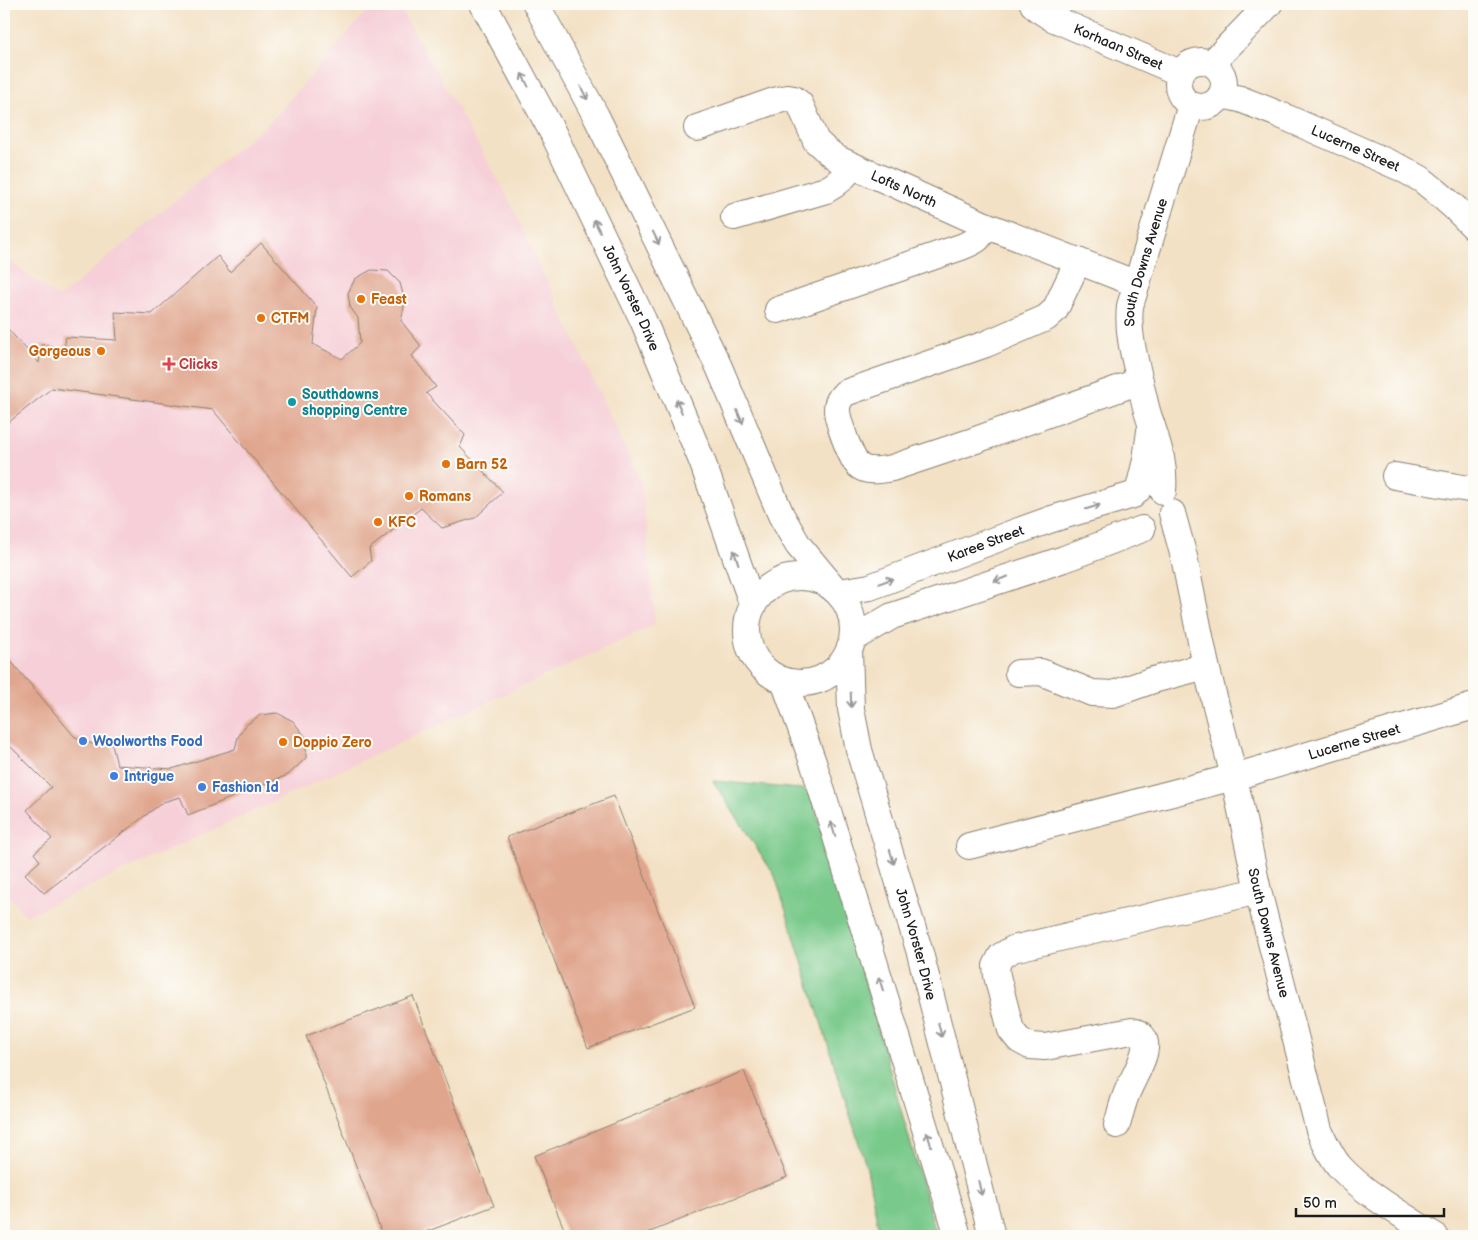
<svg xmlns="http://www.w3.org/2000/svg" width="1478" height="1240" viewBox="0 0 1478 1240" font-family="'Balsamiq Sans',sans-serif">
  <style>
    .built { fill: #f6cfd8 }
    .green { fill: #78c98a; stroke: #4a7253 }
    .building { fill: #e0a58d }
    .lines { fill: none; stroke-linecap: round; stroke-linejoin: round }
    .minor-casing { stroke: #887e70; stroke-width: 28 }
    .minor { stroke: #fff; stroke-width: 26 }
    .oneway { stroke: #999 }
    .food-dot { fill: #e8710a; stroke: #fdfcf7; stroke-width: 2 }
    .health-dot { fill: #e0444e; stroke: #fdfcf7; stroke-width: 2 }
    .culture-dot { fill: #0f9aa8; stroke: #fdfcf7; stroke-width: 2 }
    .shop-dot { fill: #3f7fe0; stroke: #fdfcf7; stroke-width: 2 }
    .labels { text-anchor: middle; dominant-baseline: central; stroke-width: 4; stroke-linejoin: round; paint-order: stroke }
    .street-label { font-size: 14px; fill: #1c1c1c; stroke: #fdfcf7 }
    .food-label { font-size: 14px; font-weight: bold; fill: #c56008; stroke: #fdfcf7; text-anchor: start }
    .health-label { font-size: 14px; font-weight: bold; fill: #be3a42; stroke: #fdfcf7; text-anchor: start }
    .culture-label { font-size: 14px; font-weight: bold; fill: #0d838f; stroke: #fdfcf7; text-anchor: start }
    .shop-label { font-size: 14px; font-weight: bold; fill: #366cbe; stroke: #fdfcf7; text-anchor: start }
  </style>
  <rect width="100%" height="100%" fill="#fdfcf7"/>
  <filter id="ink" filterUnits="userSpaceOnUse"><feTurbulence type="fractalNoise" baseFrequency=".02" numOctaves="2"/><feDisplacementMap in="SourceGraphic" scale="10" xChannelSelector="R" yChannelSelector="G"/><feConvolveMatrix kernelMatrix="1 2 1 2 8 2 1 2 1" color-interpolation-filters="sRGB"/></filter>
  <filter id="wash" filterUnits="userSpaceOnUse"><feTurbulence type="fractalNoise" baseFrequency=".0096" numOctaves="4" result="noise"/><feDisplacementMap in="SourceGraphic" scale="20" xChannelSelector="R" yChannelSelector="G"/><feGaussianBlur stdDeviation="1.12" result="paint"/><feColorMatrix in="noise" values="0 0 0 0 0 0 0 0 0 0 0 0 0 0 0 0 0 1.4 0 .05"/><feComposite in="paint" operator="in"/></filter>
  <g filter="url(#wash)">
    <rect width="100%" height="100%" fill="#f3e1c5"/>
    <!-- built -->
    <path class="built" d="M 373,4 L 398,4 L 506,194 L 642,484 L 655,625 L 26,916 L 4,891 L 4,257 L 59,298 L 273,119 Z"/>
    <!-- green -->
    <path class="green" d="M 713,781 L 810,790 L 937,1236 L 880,1236 L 867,1169 L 775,876 Z"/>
    <g id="blocks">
      <!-- building -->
      <g class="building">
        <path d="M 261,243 L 317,307 L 313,344 L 342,359 L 360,343 L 358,318 L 350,307 L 348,293 L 355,279 L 371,270 L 388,271 L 400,283 L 405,302 L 401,321 L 421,346 L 412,356 L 436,387 L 426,393 L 465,435 L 460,447 L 503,492 L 475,518 L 442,528 L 421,508 L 369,549 L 371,561 L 352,577 L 213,410 L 52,388 L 4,426 L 4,325 L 39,363 L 42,344 L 64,349 L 66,337 L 117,340 L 115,312 L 152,314 L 218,256 L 230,272 Z"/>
        <path d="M 4,653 L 74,736 L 83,741 L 93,744 L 112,745 L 117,765 L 172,769 L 235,749 L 238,737 L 246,725 L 260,715 L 277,713 L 293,721 L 306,738 L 306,758 L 288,775 L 188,815 L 180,797 L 163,802 L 44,893 L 25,874 L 40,861 L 34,853 L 52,839 L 27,810 L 51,787 L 4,740 Z"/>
        <path d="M 614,796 L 695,1007 L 588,1048 L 507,837 Z"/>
        <path d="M 413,996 L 494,1206 L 415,1236 L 383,1236 L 306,1036 Z"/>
        <path d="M 744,1071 L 787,1177 L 640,1236 L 567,1236 L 534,1156 Z"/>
      </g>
    </g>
  </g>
  <g filter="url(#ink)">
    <use href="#blocks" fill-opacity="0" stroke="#887e70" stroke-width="1"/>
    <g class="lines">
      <defs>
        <g id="minor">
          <path id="s1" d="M 483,4 L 553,133 L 643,320 L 702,461 L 752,603"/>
          <path d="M 536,4 L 596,116 L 719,367 L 781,515 L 798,545 L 833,587"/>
          <path id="s2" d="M 1033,4 L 1038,9 L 1052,18 L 1180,73"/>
          <circle cx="1201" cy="84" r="23"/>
          <path d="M 1212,63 L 1269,4"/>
          <path id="s3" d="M 1222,95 L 1240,99 L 1278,114 L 1401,168 L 1421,179 L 1437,192 L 1455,208 L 1474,227"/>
          <path id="s4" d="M 697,128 L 774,101 L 788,98 L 794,99 L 800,104 L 816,141 L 827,151 L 838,159 L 985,225 L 1137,284"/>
          <path d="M 734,217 L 826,190 C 838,184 845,177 852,166"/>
          <path d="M 1078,261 L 1055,310 L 1046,318 L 986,344 L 845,393 C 839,399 837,403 837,410 C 837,419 851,459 858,465 C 866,473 881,470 892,468 L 973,441 L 1140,381"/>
          <path d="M 778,310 L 961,247 C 976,241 980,240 985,225"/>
          <path d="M 1395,476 L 1474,490"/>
          <path d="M 1139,489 L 1146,460 L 1150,431"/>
          <path id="s5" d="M 1163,491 C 1165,465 1159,448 1151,423 C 1146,411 1144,398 1141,386 C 1135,359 1127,334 1130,306 L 1191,105"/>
          <path id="s6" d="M 1172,513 L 1184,557 L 1206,666 L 1234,777 L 1258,891 L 1319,1130 C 1325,1143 1331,1157 1340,1167 C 1365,1194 1404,1216 1435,1236"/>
          <circle cx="800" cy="630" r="53"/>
          <path id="s7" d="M 839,592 L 870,587 L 1013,533 L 1052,519 L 1133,495"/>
          <path d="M 853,639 L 892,616 L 1064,559 L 1142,529"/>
          <path id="s8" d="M 849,651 L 851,709 L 859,750 L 920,953 L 992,1236"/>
          <path d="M 1018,673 L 1041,672 L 1092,693 L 1113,694 L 1153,680 L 1206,666"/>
          <path d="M 784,681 L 814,765 L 958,1236"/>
          <path id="s9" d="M 969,846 L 1234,777 L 1474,706"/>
          <path d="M 1117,1125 C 1120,1115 1122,1105 1126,1095 C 1131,1081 1147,1057 1145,1043 C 1144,1035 1138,1032 1132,1031 L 1045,1047 L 1030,1046 L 1019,1040 L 1011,1030 L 997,976 L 996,966 L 1001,956 L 1013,949 L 1258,891"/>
        </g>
      </defs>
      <!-- minor casing -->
      <use href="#minor" class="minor-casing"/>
      <!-- minor -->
      <use href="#minor" class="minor"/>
    </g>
    <!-- one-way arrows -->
    <defs><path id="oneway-shaft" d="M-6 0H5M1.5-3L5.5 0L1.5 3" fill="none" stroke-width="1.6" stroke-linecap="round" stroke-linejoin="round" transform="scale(1.25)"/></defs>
    <g class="oneway">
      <use href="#oneway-shaft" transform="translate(525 80) rotate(-118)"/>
      <use href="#oneway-shaft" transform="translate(584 93) rotate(62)"/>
      <use href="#oneway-shaft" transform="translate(597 226) rotate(-116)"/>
      <use href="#oneway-shaft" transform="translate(656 238) rotate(64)"/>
      <use href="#oneway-shaft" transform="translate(679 406) rotate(-113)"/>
      <use href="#oneway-shaft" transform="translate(740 417) rotate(67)"/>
      <use href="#oneway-shaft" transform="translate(1093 507) rotate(-17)"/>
      <use href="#oneway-shaft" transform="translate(736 557) rotate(-109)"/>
      <use href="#oneway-shaft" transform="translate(1001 579) rotate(161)"/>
      <use href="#oneway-shaft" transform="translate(886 581) rotate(-21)"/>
      <use href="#oneway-shaft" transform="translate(851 700) rotate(88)"/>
      <use href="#oneway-shaft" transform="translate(833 829) rotate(-107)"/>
      <use href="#oneway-shaft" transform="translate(892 857) rotate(73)"/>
      <use href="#oneway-shaft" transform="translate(881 984) rotate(-107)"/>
      <use href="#oneway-shaft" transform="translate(940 1030) rotate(76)"/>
      <use href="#oneway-shaft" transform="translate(929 1139) rotate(-107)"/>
      <use href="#oneway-shaft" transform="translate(980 1188) rotate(77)"/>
    </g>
  </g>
  <!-- markers -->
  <g class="food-dot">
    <circle cx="361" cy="299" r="5"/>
    <circle cx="261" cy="318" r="5"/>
    <circle cx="101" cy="351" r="5"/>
    <circle cx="446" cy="464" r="5"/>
    <circle cx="409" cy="496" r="5"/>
    <circle cx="378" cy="522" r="5"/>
    <circle cx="283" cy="742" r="5"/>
  </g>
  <path class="health-dot" d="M166.5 356.5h5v5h5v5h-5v5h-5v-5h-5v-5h5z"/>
  <circle class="culture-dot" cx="292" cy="402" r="5"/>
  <g class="shop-dot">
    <circle cx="83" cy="741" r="5"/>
    <circle cx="114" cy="776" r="5"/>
    <circle cx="202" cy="787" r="5"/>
  </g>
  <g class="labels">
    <!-- street labels -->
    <g class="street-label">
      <text stroke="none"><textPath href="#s2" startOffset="96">Korhaan Street</textPath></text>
      <text stroke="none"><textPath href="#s3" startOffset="144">Lucerne Street</textPath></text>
      <text stroke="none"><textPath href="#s4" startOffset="251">Lofts North</textPath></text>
      <text stroke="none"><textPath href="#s5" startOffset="235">South Downs Avenue</textPath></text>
      <text stroke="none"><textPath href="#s1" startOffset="329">John Vorster Drive</textPath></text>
      <text stroke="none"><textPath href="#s7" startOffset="155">Karee Street</textPath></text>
      <text stroke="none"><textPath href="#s9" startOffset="399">Lucerne Street</textPath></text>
      <text stroke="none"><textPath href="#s6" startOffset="431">South Downs Avenue</textPath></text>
      <text stroke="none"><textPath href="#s8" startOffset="302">John Vorster Drive</textPath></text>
    </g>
    <!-- food labels -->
    <g class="food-label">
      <text x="371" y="299">Feast</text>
      <text x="271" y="318">CTFM</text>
      <text x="91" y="351" text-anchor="end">Gorgeous</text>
      <text x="456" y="464">Barn 52</text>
      <text x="419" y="496">Romans</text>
      <text x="388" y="522">KFC</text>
      <text x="293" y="742">Doppio Zero</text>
    </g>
    <!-- health labels -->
    <g class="health-label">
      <text x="179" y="364">Clicks</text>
    </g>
    <!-- culture labels -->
    <g class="culture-label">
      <text x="302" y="394">Southdowns<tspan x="302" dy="16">shopping Centre</tspan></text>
    </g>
    <!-- shop labels -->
    <g class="shop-label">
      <text x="93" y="741">Woolworths Food</text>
      <text x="124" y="776">Intrigue</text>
      <text x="212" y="787">Fashion Id</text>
    </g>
  </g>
  <!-- margin -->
  <rect width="1478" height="1240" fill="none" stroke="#fdfcf7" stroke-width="20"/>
  <!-- scale -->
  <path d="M1296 1208v8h148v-8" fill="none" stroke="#1c1c1c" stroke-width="2.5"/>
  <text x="1303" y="1208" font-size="15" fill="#1c1c1c" stroke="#fdfcf7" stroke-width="4" paint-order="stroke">50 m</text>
</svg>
